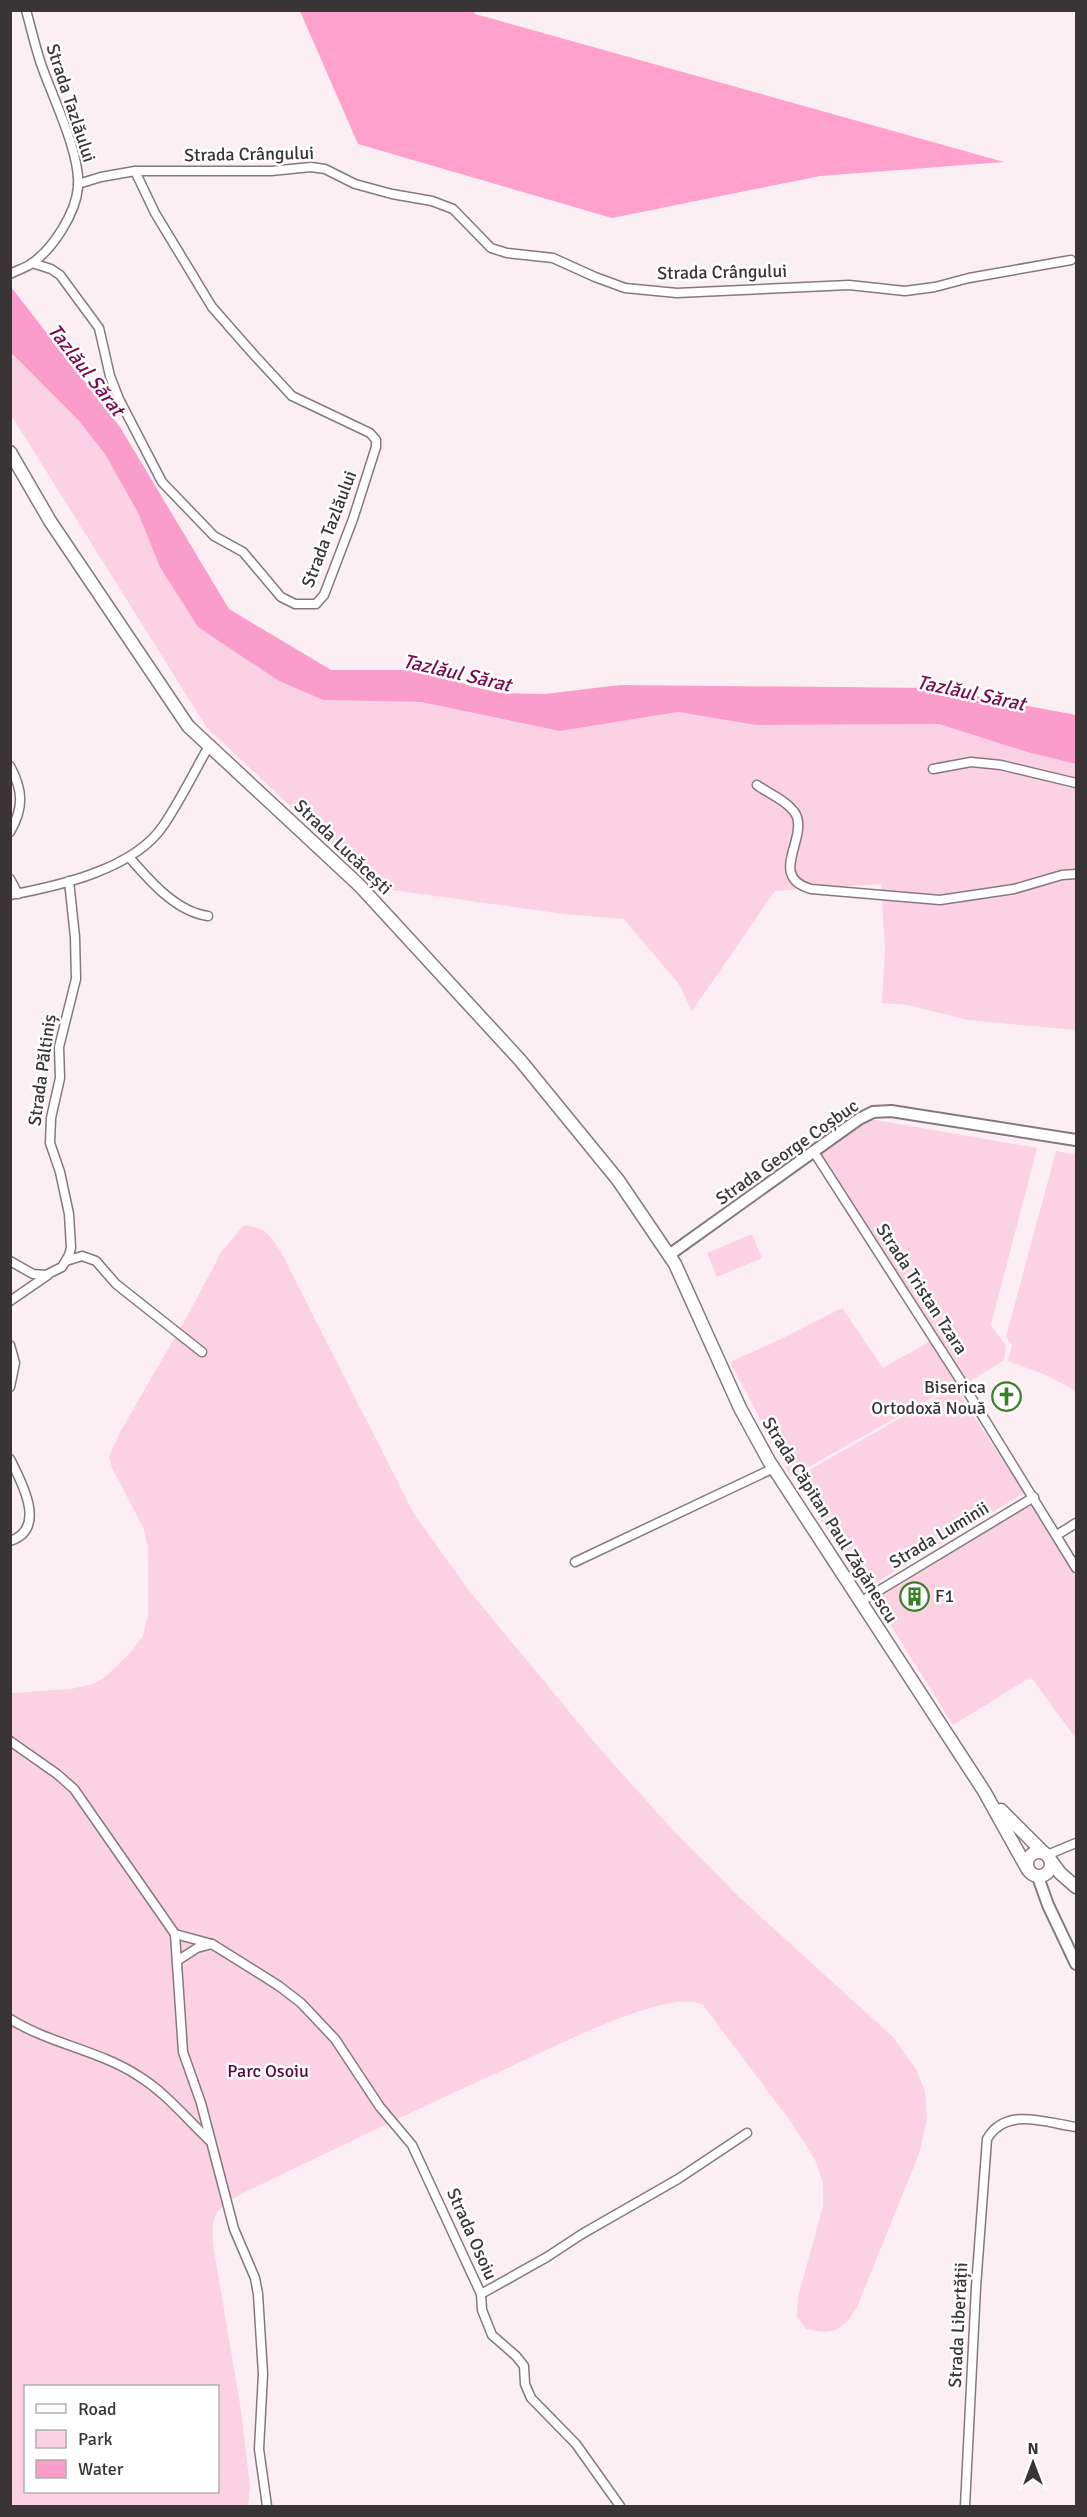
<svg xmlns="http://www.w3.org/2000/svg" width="1087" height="2517" viewBox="0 0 1087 2517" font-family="Signika,sans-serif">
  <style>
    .green { fill: #fcd1e4; fill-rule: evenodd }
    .forest { fill: #ffa0cd }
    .water { fill: #fb9dca }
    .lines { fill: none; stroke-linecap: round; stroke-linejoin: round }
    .minor-casing { stroke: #84797e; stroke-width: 11 }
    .tertiary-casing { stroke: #84797e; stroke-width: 14 }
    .secondary-casing { stroke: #84797e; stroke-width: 15 }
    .minor { stroke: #fff; stroke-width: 8 }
    .tertiary { stroke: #fff; stroke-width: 10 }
    .secondary { stroke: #fff; stroke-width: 12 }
    .labels { text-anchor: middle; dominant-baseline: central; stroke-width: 5; stroke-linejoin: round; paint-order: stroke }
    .street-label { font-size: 18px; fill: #393436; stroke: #fff }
    .poi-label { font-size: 18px; fill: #393436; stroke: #fff; text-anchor: end }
    .park-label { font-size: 18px; fill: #590539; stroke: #fff }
    .water-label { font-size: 20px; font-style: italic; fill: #7a084f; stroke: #fff }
  </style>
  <rect width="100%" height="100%" fill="#fceff4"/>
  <!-- green -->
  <g class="green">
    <path d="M 10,353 L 79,421 L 105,454 L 138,513 L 160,567 L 279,681 L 323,700 L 421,702 L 560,731 L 678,712 L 756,725 L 939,724 L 1027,752 L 1076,764 L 1076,1030 L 968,1020 L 908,1005 L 882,1003 L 885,951 L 881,884 L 775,891 L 692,1011 L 678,983 L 624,919 L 564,914 L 378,888 L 207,728 L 11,415 Z"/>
    <path d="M 870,1119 L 1037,1148 L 991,1325 L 1006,1346 L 1004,1360 L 966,1384 L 818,1157 Z"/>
    <path d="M 1056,1151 L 1076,1155 L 1076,1389 L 1074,1390 L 1046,1375 L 1008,1361 L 1012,1345 L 1006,1337 Z"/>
    <path d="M 243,1226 C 265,1226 269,1234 281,1252 L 413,1512 L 467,1588 L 600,1749 L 670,1827 L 739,1897 L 893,2037 L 916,2069 L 925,2091 L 927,2119 L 919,2154 L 857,2307 C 842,2332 834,2335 806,2329 L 797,2317 L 798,2297 L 823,2206 L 823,2183 L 815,2160 L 791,2122 L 703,2005 C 687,1996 655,2007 637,2012 C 590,2028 545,2051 499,2072 C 411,2112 324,2154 237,2196 C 214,2211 211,2217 213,2244 L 241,2410 L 250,2487 L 248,2506 L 11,2506 L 11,1693 L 71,1689 L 93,1684 L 105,1677 L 130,1653 L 143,1636 L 148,1614 L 148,1547 L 143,1527 L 112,1468 L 109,1457 L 120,1432 L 184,1322 L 222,1251 ZM 26,2386 L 218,2386 L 218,2492 L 26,2492 Z"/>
    <path d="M 752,1234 L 762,1258 L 717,1277 L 707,1253 Z"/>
    <path d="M 842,1308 L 883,1368 L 934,1339 L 961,1381 L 791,1477 L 730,1362 L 779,1340 Z"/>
    <path d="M 955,1387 L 1024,1493 L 864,1590 L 795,1478 Z"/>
    <path d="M 1031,1504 L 1076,1577 L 1076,1739 L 1031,1677 L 953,1725 L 875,1600 Z"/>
  </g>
  <!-- forest -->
  <path class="forest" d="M 300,11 L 474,11 L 475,14 L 1004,162 L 820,176 L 612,218 L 358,144 Z"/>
  <!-- water -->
  <path class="water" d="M 11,287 L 120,427 L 229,609 L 331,670 L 430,670 L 470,686 L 500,693 L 545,694 L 620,685 L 933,688 L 1076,715 L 1076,764 L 1027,752 L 939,724 L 756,725 L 678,712 L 560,731 L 421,702 L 323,700 L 279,681 L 198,627 L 160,567 L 138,513 L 105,454 L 79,421 L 11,353 Z"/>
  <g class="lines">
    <defs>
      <g id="minor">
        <path d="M 78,184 L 101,177 L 135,171 L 271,171 L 311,167 L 325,169 L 355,184 L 392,194 L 432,201 L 453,209 L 491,248 L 507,253 L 553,258 L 595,277 L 625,288 L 677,293 L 849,285 L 905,291 L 935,287 L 969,278 L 1071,260"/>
        <path d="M 32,263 L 51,269 L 60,275 L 99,328 L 110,376 L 119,399 L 162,482 L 214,536 L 243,552 L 281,597 L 295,604 L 316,604 L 324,595 L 353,519 L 376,447 L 376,440 L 370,433 L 292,396 L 255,356 L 212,307 L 155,213 L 135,171"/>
        <path d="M 10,274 C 17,270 25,268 31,264 C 53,249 76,213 78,187 C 81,154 52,96 41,64 C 35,46 31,28 26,10"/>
        <path d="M 10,766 C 23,790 24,808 10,832"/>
        <path d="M 933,769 L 971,762 L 1001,765 L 1076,783"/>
        <path d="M 757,785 C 769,794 792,803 797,817 C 805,842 769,877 811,889 L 940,900 L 1014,889 L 1062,875 L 1076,874"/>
        <path d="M 129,857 C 149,880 176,912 208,916"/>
        <path d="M 10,879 L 18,894"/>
        <path d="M 10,895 C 59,886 134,869 163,826 C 180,801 194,772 209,746"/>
        <path d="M 814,1152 L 961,1381 L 1076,1568"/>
        <path d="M 10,1261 L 33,1274 L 46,1275 L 62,1267 L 69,1255 L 71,1248 L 69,1214 L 60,1172 L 50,1143 L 51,1118 L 60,1078 L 59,1047 L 76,979 L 75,937 L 69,881"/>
        <path d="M 66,1261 L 82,1256 L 96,1261 L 116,1284 L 202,1352"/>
        <path d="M 10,1301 L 48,1275"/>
        <path d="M 10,1345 L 15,1363 L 10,1387"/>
        <path d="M 10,1459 C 21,1481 48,1529 10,1541"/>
        <path d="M 1057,1535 L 1076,1523"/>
        <path d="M 575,1562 L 774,1468"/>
        <path d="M 860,1602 L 1034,1497"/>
        <path d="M 10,1741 L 57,1774 L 74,1789 L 175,1934 L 183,2052 L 201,2103 L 234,2229 L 255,2278 L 258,2294 L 263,2374 L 259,2449 L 267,2506"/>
        <path d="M 1047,1855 L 1076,1843"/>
        <path d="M 175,1934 L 212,1944 L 279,1986 L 301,2003 L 335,2039 L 380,2107 L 412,2145 L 481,2294 L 482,2310 L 492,2335 L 516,2356 L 524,2366 L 525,2384 L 531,2398 L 576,2444 L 620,2506"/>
        <path d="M 177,1961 L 197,1948 L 212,1944"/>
        <path d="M 10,2019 C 50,2044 98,2050 137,2075 C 165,2092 186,2118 209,2140"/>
        <path d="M 481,2294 L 547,2257 L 582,2234 L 678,2179 L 747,2133"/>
        <path d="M 965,2506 L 976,2287 L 987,2139 C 1006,2106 1047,2123 1076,2127"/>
      </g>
      <g id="tertiary">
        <path d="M 669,1255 L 859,1119 L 873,1112 L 891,1111 L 1076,1140"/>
        <path d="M 1038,1877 L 1048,1905 L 1076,1964"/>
      </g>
      <g id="secondary">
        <path d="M 10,452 L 50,521 L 188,726 L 359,885 L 520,1060 L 618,1180 L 675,1264 L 740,1408 L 769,1461 L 984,1791 L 1028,1870"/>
        <path d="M 1001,1810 L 1044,1853"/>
        <circle cx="1039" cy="1864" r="12"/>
        <path d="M 1049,1858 L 1060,1873 L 1076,1887"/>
      </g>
    </defs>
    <!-- minor casing -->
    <use href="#minor" class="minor-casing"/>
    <!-- tertiary casing -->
    <use href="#tertiary" class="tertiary-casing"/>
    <!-- secondary casing -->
    <use href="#secondary" class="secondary-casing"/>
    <!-- minor -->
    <use href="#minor" class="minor"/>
    <!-- tertiary -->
    <use href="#tertiary" class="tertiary"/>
    <!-- secondary -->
    <use href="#secondary" class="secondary"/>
  </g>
  <!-- icons -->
  <defs>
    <symbol id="church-ring" viewBox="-11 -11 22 22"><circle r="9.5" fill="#fff" stroke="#388127" stroke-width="1.5"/><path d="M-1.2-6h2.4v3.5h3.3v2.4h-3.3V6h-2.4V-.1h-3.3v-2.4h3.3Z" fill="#388127"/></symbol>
    <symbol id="building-ring" viewBox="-11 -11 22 22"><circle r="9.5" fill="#fff" stroke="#388127" stroke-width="1.5"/><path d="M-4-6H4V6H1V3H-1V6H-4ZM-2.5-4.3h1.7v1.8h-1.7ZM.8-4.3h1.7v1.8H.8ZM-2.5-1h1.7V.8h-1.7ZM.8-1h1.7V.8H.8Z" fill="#388127"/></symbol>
  </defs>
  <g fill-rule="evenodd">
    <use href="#church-ring" x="990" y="1380" width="33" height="33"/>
    <use href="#building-ring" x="898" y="1580" width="33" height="33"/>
  </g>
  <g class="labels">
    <!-- street labels -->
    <g class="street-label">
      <text transform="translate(71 103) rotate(72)">Strada Tazlăului</text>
      <text transform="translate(249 154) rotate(-1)">Strada Crângului</text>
      <text transform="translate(722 272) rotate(-1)">Strada Crângului</text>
      <text transform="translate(329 529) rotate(-69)">Strada Tazlăului</text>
      <text transform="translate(343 847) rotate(44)">Strada Lucăcești</text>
      <text transform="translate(42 1070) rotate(-82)">Strada Păltiniș</text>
      <text transform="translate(787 1152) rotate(-35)">Strada George Coșbuc</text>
      <text transform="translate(922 1289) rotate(57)">Strada Tristan Tzara</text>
      <text transform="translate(830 1520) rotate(58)">Strada Căpitan Paul Zăgănescu</text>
      <text transform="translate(939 1535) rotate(-31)">Strada Luminii</text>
      <text transform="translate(472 2234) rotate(66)">Strada Osoiu</text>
      <text transform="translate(958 2325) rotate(-87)">Strada Libertății</text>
    </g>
    <!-- poi labels -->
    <g class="poi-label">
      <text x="986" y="1387">Biserica<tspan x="986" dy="21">Ortodoxă Nouă</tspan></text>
      <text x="935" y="1596" text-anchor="start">F1</text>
    </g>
    <!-- park labels -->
    <g class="park-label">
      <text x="268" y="2071">Parc Osoiu</text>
    </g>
    <!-- water labels -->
    <g class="water-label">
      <text transform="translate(86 370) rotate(52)">Tazlăul Sărat</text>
      <text transform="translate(457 673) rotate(13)">Tazlăul Sărat</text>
      <text transform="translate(971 693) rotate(12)">Tazlăul Sărat</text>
    </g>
  </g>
  <!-- border -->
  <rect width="1087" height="2517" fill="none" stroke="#393436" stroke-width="24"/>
  <!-- legend -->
  <rect x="24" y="2385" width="195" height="108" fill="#ffffff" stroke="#b0aeaf" stroke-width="1.5"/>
  <rect x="36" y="2404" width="30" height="9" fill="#ffffff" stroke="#b0aeaf" stroke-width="1.5"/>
  <text x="78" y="2415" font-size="18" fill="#393436">Road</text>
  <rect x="36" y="2430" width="30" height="18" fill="#fcd1e4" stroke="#b0aeaf" stroke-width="1.5"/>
  <text x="78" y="2445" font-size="18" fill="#393436">Park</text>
  <rect x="36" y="2460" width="30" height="18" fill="#fb9dca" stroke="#b0aeaf" stroke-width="1.5"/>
  <text x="78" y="2475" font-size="18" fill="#393436">Water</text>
  <!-- north arrow -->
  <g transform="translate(1033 2463)" stroke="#ffffff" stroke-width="4.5" paint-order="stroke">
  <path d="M0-4.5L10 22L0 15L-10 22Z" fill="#393436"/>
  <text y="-9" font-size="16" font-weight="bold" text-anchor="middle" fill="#393436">N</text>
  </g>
</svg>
